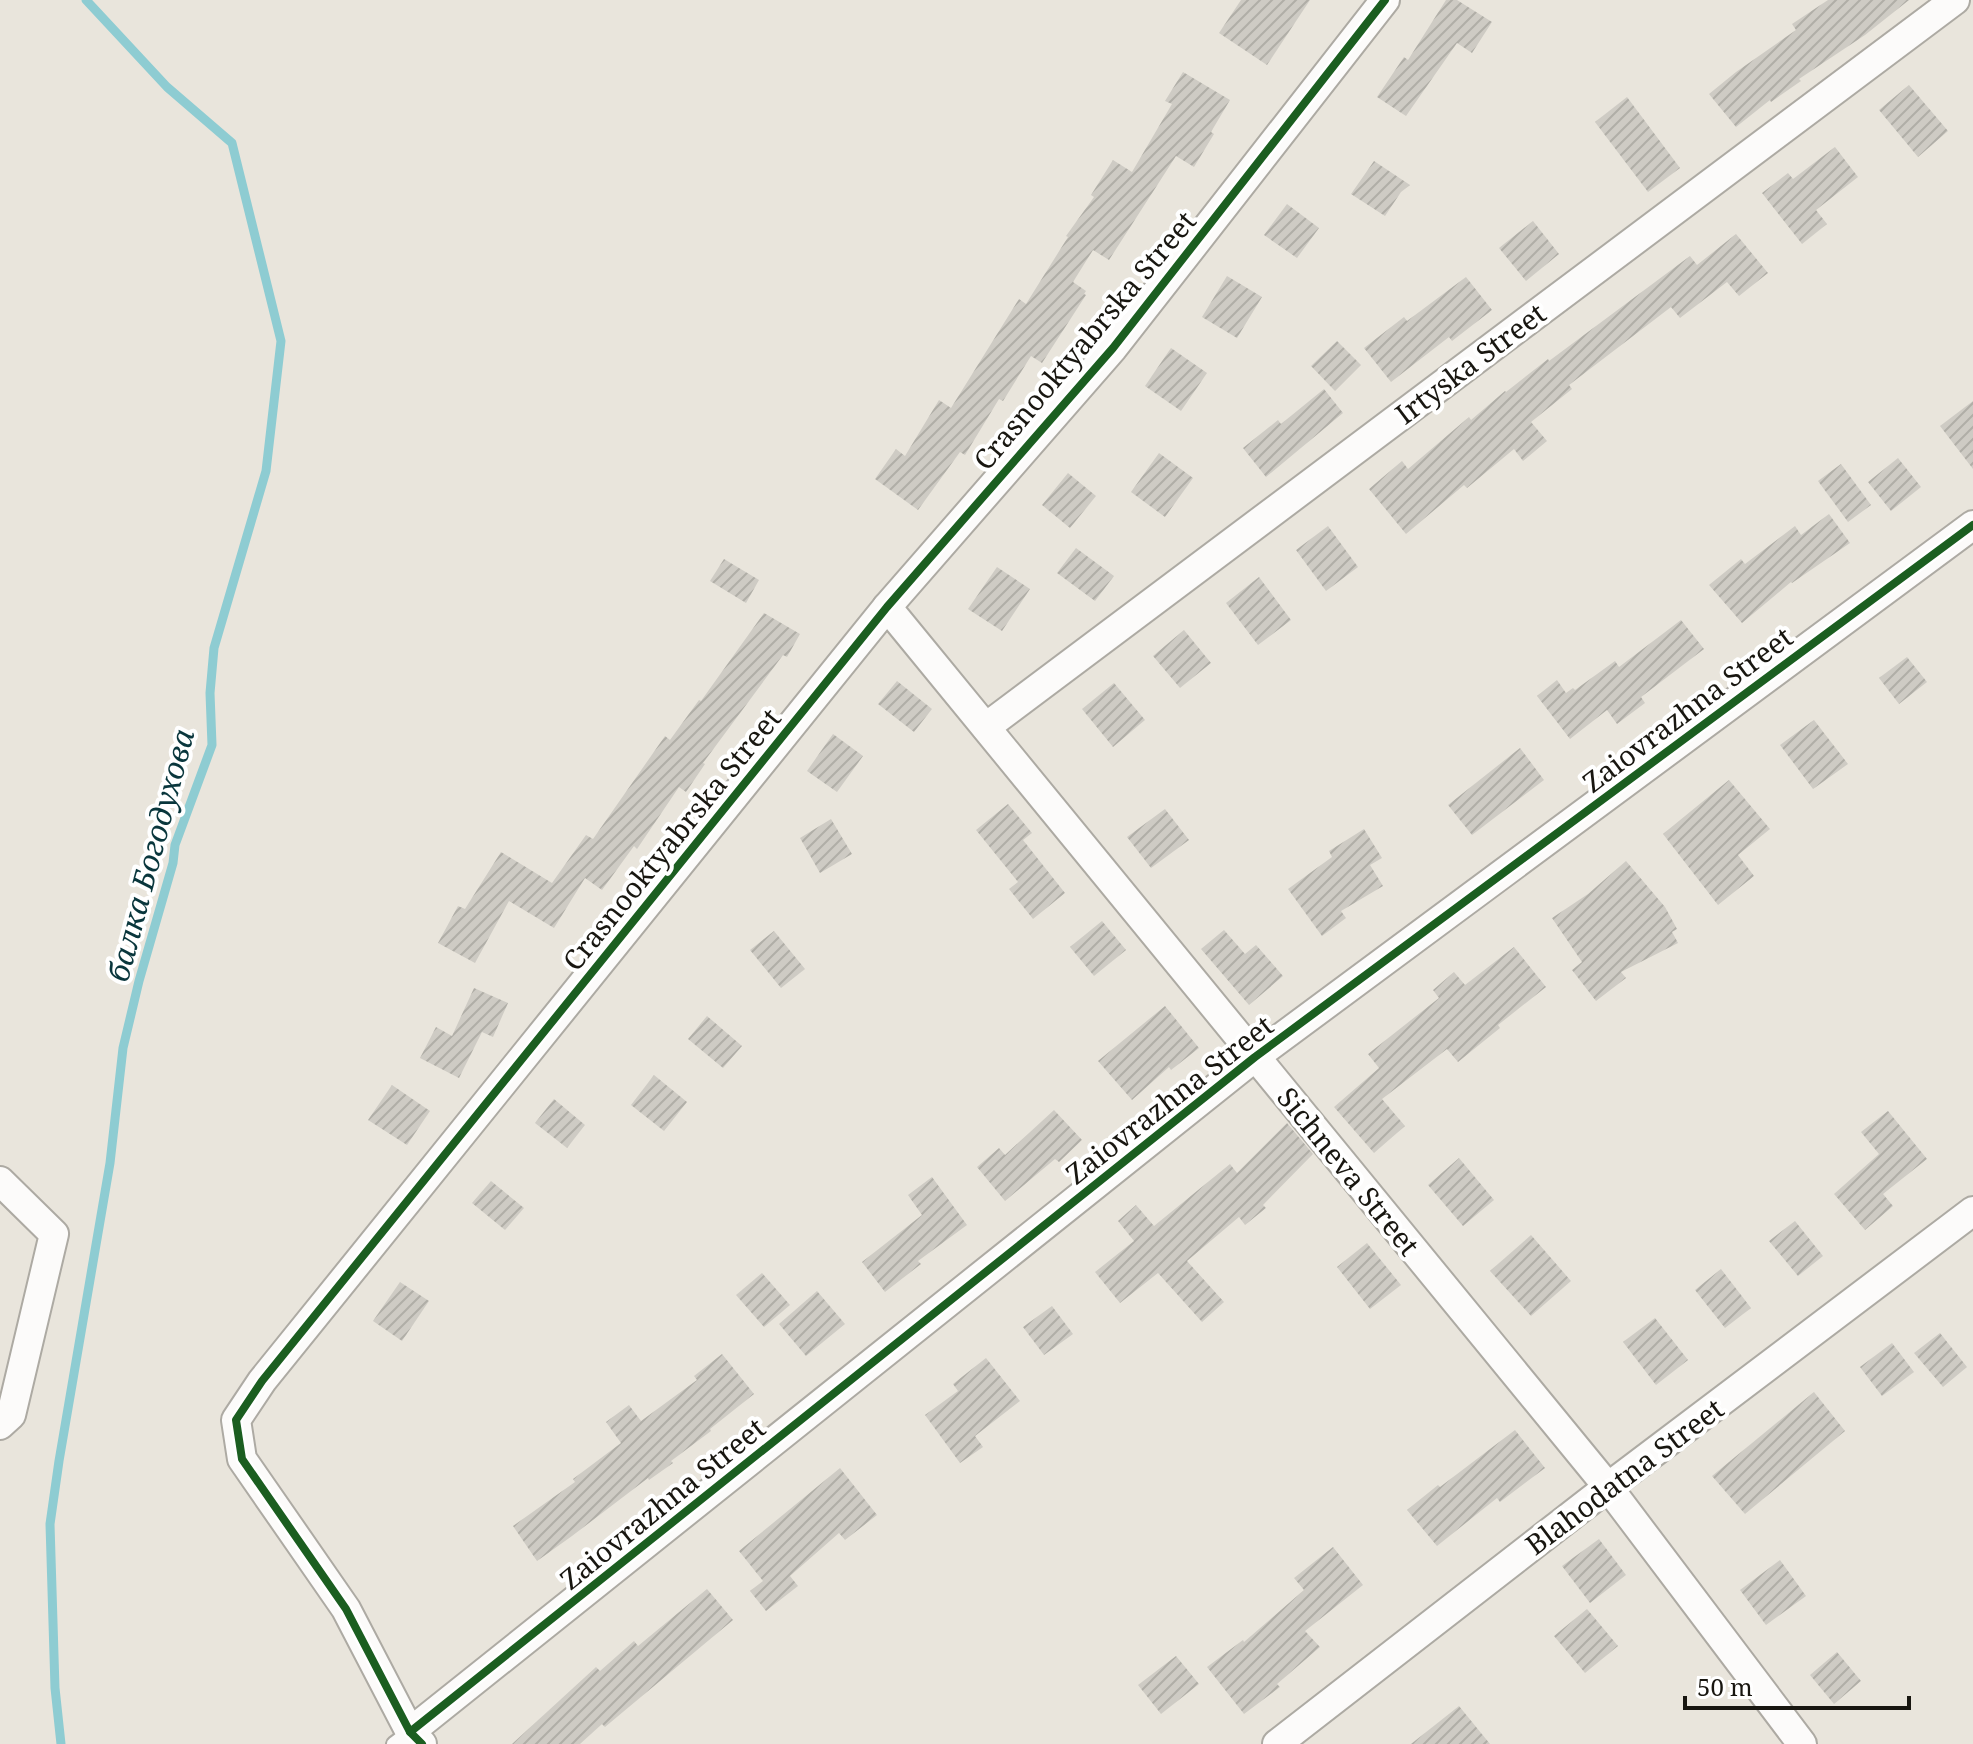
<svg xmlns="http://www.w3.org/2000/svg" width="1973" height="1744" viewBox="0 0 1973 1744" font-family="'Noto Serif',serif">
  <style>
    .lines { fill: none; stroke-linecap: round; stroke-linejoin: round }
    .stream { stroke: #8eccd2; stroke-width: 9 }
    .building { fill: url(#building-hatch) }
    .service-casing { stroke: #adaaa3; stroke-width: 18 }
    .minor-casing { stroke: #adaaa3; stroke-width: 32 }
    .service { stroke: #fcfbfa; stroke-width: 14 }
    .minor { stroke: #fcfbfa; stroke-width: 28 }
    .cycleway-casing { stroke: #fff; stroke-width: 13 }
    .cycleway { stroke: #1b5e20; stroke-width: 8 }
    .labels { text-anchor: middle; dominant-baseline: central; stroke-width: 8; stroke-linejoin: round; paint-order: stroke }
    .street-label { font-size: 28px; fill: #181610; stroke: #fff }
    .water-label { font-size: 30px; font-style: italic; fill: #09363c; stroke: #fff }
  </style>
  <defs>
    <pattern id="building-hatch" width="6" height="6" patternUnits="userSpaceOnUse" patternTransform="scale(2)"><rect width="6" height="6" fill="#cecbc4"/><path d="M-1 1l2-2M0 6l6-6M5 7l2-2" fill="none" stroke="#b0aea7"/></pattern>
  </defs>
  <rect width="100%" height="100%" fill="#e9e5dc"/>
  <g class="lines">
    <!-- stream -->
    <path class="stream" d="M 61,1744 L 55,1688 L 50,1524 L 59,1461 L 110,1163 L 123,1048 L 139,981 L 173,863 L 175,845 L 212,745 L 210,693 L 214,648 L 266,471 L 281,341 L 232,143 L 167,87 L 86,0"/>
  </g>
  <!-- building -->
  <g class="building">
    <path d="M 1241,0 L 1310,0 L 1267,65 L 1219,33 Z"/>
    <path d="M 1446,0 L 1457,0 L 1492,22 L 1472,53 L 1457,43 L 1406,116 L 1377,97 L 1404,57 L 1408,60 Z"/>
    <path d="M 1828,0 L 1909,0 L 1865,35 L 1799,79 L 1801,81 L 1771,102 L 1770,100 L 1736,127 L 1709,94 L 1736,72 L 1796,30 L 1792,24 Z"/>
    <path d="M 1183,72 L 1230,100 L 1211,132 L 1214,134 L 1194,167 L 1176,156 L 1109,260 L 1093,250 L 1073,282 L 1086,291 L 1084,294 L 1086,295 L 1042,363 L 1031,356 L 1003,401 L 999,399 L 965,455 L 960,452 L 918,510 L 875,479 L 896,449 L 905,456 L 939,400 L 951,408 L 1019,299 L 1026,304 L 1068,237 L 1066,236 L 1094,197 L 1091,195 L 1113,160 L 1132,172 L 1172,104 L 1165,101 Z"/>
    <path d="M 1909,85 L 1948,131 L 1918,157 L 1879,110 Z"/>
    <path d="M 1627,97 L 1680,168 L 1648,192 L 1595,122 Z"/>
    <path d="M 1835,147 L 1858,177 L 1816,210 L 1827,224 L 1802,244 L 1762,193 L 1788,173 L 1793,179 Z"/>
    <path d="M 1374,161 L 1410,185 L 1401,192 L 1385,216 L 1351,194 Z"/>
    <path d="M 1287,204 L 1319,228 L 1297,258 L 1264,235 Z"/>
    <path d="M 1533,221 L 1559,254 L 1526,281 L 1499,248 Z"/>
    <path d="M 1736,234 L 1768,273 L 1739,296 L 1727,282 L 1680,318 L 1671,307 L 1569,385 L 1572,389 L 1531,422 L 1547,441 L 1523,461 L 1514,449 L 1467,488 L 1464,485 L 1406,534 L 1369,489 L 1402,461 L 1408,469 L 1469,417 L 1471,420 L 1505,391 L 1506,392 L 1548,359 L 1549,361 L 1690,256 L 1697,265 Z"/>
    <path d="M 1227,276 L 1262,297 L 1237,338 L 1202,317 Z"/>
    <path d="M 1466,277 L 1492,310 L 1452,341 L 1449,337 L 1391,382 L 1364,348 L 1404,317 L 1407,321 Z"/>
    <path d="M 1337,341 L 1361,365 L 1335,391 L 1311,366 Z"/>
    <path d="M 1171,348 L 1207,373 L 1181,411 L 1145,386 Z"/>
    <path d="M 1324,389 L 1343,413 L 1266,477 L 1243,448 L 1278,420 L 1281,424 Z"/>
    <path d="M 1973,401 L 1973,469 L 1940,426 Z"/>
    <path d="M 1159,453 L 1193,478 L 1165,517 L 1131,492 Z"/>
    <path d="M 1898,458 L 1921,487 L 1891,511 L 1868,482 Z"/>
    <path d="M 1841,464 L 1871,505 L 1848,522 L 1818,481 Z"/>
    <path d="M 1068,473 L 1096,496 L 1070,528 L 1042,505 Z"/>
    <path d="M 1829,514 L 1850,543 L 1792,583 L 1791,582 L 1742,623 L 1709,585 L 1741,559 L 1745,564 L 1795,526 L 1801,535 Z"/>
    <path d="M 1328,526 L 1358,567 L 1326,591 L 1296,550 Z"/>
    <path d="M 1076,548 L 1114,576 L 1095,601 L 1057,573 Z"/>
    <path d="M 724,559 L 759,580 L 746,603 L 710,581 Z"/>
    <path d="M 997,567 L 1030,589 L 1002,631 L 968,609 Z"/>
    <path d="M 1259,577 L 1291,620 L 1258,645 L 1226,603 Z"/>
    <path d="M 764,613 L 800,634 L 787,657 L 783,655 L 703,763 L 705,764 L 686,792 L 679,787 L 637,849 L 634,846 L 602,890 L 585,878 L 554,928 L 509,901 L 475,963 L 438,943 L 458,906 L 465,909 L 501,852 L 552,883 L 586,835 L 593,839 L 665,736 L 670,740 L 699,700 L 701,701 Z"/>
    <path d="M 1681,620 L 1704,649 L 1641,697 L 1645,703 L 1617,724 L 1607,710 L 1570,739 L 1537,696 L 1557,680 L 1566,693 L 1573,688 L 1575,690 L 1615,661 L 1619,667 Z"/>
    <path d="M 1184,630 L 1211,663 L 1180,688 L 1153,656 Z"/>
    <path d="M 1907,657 L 1927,682 L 1899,704 L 1879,678 Z"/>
    <path d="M 897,681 L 932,709 L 914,732 L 878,704 Z"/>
    <path d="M 1114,683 L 1145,720 L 1113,747 L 1082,709 Z"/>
    <path d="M 1814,720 L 1848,764 L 1813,789 L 1780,745 Z"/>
    <path d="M 833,734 L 863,756 L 837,792 L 807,771 Z"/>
    <path d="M 1520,748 L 1544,780 L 1472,835 L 1448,805 Z"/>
    <path d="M 1729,780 L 1770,829 L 1738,855 L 1754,876 L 1718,905 L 1663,834 Z"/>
    <path d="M 1008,804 L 1032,833 L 1023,840 L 1065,893 L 1033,919 L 1009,889 L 1018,882 L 976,830 Z"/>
    <path d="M 1165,809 L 1189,840 L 1151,868 L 1127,837 Z"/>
    <path d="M 831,819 L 852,854 L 820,873 L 800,838 Z"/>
    <path d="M 1364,829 L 1382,858 L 1370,865 L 1383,886 L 1341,911 L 1346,918 L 1322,936 L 1288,889 L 1332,857 L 1329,851 Z"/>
    <path d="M 1626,861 L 1665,907 L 1677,929 L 1672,932 L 1678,943 L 1621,972 L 1626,978 L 1596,1001 L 1572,970 L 1582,962 L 1552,918 L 1588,894 Z"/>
    <path d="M 1102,921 L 1126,950 L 1094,976 L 1070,947 Z"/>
    <path d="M 1224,930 L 1245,954 L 1256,945 L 1283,976 L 1249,1005 L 1201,949 Z"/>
    <path d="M 774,931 L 805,969 L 781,988 L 750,950 Z"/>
    <path d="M 1514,947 L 1546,987 L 1498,1025 L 1500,1028 L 1458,1062 L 1447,1049 L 1382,1099 L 1405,1126 L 1374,1153 L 1334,1107 L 1379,1068 L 1368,1054 L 1439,998 L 1433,990 L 1454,972 L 1465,985 Z"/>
    <path d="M 474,988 L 508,1003 L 493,1037 L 482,1032 L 459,1078 L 420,1058 L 436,1027 L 452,1036 Z"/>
    <path d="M 1165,1006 L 1199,1048 L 1171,1070 L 1169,1067 L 1132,1100 L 1098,1061 Z"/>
    <path d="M 707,1016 L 742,1046 L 723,1068 L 688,1039 Z"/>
    <path d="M 654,1075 L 687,1102 L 664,1131 L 631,1105 Z"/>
    <path d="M 392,1085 L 430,1111 L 407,1145 L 368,1120 Z"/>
    <path d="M 554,1099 L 585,1125 L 567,1148 L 535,1123 Z"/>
    <path d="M 1054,1110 L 1082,1140 L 1059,1162 L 1055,1159 L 1005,1201 L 977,1167 L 999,1148 L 1005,1155 Z"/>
    <path d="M 1888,1111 L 1927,1159 L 1883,1194 L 1893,1206 L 1865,1230 L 1834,1194 L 1879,1154 L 1861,1132 Z"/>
    <path d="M 1287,1123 L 1313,1154 L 1263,1205 L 1266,1208 L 1245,1225 L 1239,1217 L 1187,1261 L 1224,1302 L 1202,1322 L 1158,1273 L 1120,1303 L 1095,1272 L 1134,1241 L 1118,1221 L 1136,1205 L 1154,1226 L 1230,1164 L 1237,1173 Z"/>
    <path d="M 1459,1158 L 1494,1200 L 1463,1226 L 1428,1185 Z"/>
    <path d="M 932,1177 L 967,1225 L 918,1261 L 921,1264 L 885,1292 L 862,1262 L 922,1215 L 908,1195 Z"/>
    <path d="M 491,1181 L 524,1208 L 505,1230 L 472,1203 Z"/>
    <path d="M 1795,1221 L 1823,1256 L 1798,1276 L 1769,1241 Z"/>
    <path d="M 1531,1235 L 1571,1281 L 1531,1316 L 1490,1271 Z"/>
    <path d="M 1367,1243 L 1401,1285 L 1370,1309 L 1337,1267 Z"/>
    <path d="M 1721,1269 L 1751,1308 L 1725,1328 L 1695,1290 Z"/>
    <path d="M 762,1273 L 790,1305 L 764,1327 L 736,1295 Z"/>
    <path d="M 400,1282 L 429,1301 L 402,1341 L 373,1321 Z"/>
    <path d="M 817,1291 L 845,1324 L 806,1356 L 779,1324 Z"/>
    <path d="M 1052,1306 L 1073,1334 L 1044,1355 L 1023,1327 Z"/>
    <path d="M 1655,1318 L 1688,1360 L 1656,1385 L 1623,1342 Z"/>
    <path d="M 1940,1333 L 1967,1367 L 1943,1387 L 1914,1353 Z"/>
    <path d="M 1892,1343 L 1914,1372 L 1882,1396 L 1860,1367 Z"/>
    <path d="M 722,1354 L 754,1394 L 710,1429 L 711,1431 L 671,1461 L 673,1463 L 649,1480 L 648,1478 L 572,1536 L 537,1561 L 513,1526 L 575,1482 L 573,1479 L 621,1443 L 606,1422 L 629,1405 L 641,1421 L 697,1380 L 694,1376 Z"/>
    <path d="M 986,1358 L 1020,1401 L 975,1436 L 983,1447 L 960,1463 L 925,1415 L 958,1391 L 953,1384 Z"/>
    <path d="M 1814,1392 L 1845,1431 L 1745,1514 L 1712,1476 Z"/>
    <path d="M 1515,1430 L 1545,1468 L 1500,1502 L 1497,1498 L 1437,1546 L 1407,1510 L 1438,1485 L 1440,1487 Z"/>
    <path d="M 840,1468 L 877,1515 L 845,1540 L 839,1533 L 790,1576 L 798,1586 L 766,1611 L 750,1591 L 763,1581 L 739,1551 Z"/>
    <path d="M 1599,1539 L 1626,1575 L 1590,1603 L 1562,1566 Z"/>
    <path d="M 1333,1547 L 1363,1585 L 1305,1631 L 1320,1647 L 1277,1684 L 1280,1687 L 1244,1714 L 1207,1667 L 1243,1640 L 1244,1642 L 1304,1590 L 1294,1578 Z"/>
    <path d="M 1780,1560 L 1806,1596 L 1766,1625 L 1740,1590 Z"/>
    <path d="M 707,1589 L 733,1620 L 605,1727 L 602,1724 L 580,1744 L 512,1744 L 596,1667 L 600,1671 L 634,1641 L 638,1646 Z"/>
    <path d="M 1587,1609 L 1618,1646 L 1585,1673 L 1554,1636 Z"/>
    <path d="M 1837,1652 L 1861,1681 L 1834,1704 L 1810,1675 Z"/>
    <path d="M 1176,1656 L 1199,1684 L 1161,1714 L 1138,1685 Z"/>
    <path d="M 1459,1706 L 1490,1744 L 1411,1744 Z"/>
  </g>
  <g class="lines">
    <defs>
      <path id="service" d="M 394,1744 L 410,1732"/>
      <g id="minor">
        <path d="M 887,607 L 1608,1487 L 1802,1744"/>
        <path d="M 986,727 L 1955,0"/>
        <path d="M 0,1181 L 54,1234 L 11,1415 L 0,1425"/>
        <path d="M 410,1732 L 1255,1057 L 1973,525"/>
        <path d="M 422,1744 L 410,1732 L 346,1609 L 242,1459 L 236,1420 L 262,1381 L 887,607 L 1113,348 L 1385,0"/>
        <path d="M 1277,1744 L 1608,1487 L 1973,1211"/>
      </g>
    </defs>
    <!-- service casing -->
    <use href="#service" class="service-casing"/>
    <!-- minor casing -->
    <use href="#minor" class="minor-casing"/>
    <!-- service -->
    <use href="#service" class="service"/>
    <!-- minor -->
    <use href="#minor" class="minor"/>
    <defs>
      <g id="cycleway">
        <path d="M 410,1732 L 1255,1057 L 1973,525"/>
        <path d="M 422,1744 L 410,1732 L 346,1609 L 242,1459 L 236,1420 L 262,1381 L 887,607 L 1113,348 L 1385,0"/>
      </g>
    </defs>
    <!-- cycleway casing -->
    <use href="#cycleway" class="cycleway-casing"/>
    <!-- cycleway -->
    <use href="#cycleway" class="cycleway"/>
  </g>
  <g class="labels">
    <!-- street labels -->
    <g class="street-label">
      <text transform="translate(1084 340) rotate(-50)">Crasnooktyabrska Street</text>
      <text transform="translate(1470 363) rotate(-37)">Irtyska Street</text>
      <text transform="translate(1687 709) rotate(-37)">Zaiovrazhna Street</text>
      <text transform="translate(671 839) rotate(-51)">Crasnooktyabrska Street</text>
      <text transform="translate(1169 1099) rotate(-38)">Zaiovrazhna Street</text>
      <text transform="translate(1349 1171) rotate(51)">Sichneva Street</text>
      <text transform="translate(1624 1476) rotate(-37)">Blahodatna Street</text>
      <text transform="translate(662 1503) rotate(-39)">Zaiovrazhna Street</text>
    </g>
    <!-- water labels -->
    <g class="water-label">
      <text transform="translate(150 855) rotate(-75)">балка Богодухова</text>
    </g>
  </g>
  <!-- scale -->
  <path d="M1685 1696v12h224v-12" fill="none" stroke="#181610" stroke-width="4"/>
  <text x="1697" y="1696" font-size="24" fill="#181610" stroke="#ffffff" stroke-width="6" paint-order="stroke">50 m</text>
</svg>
